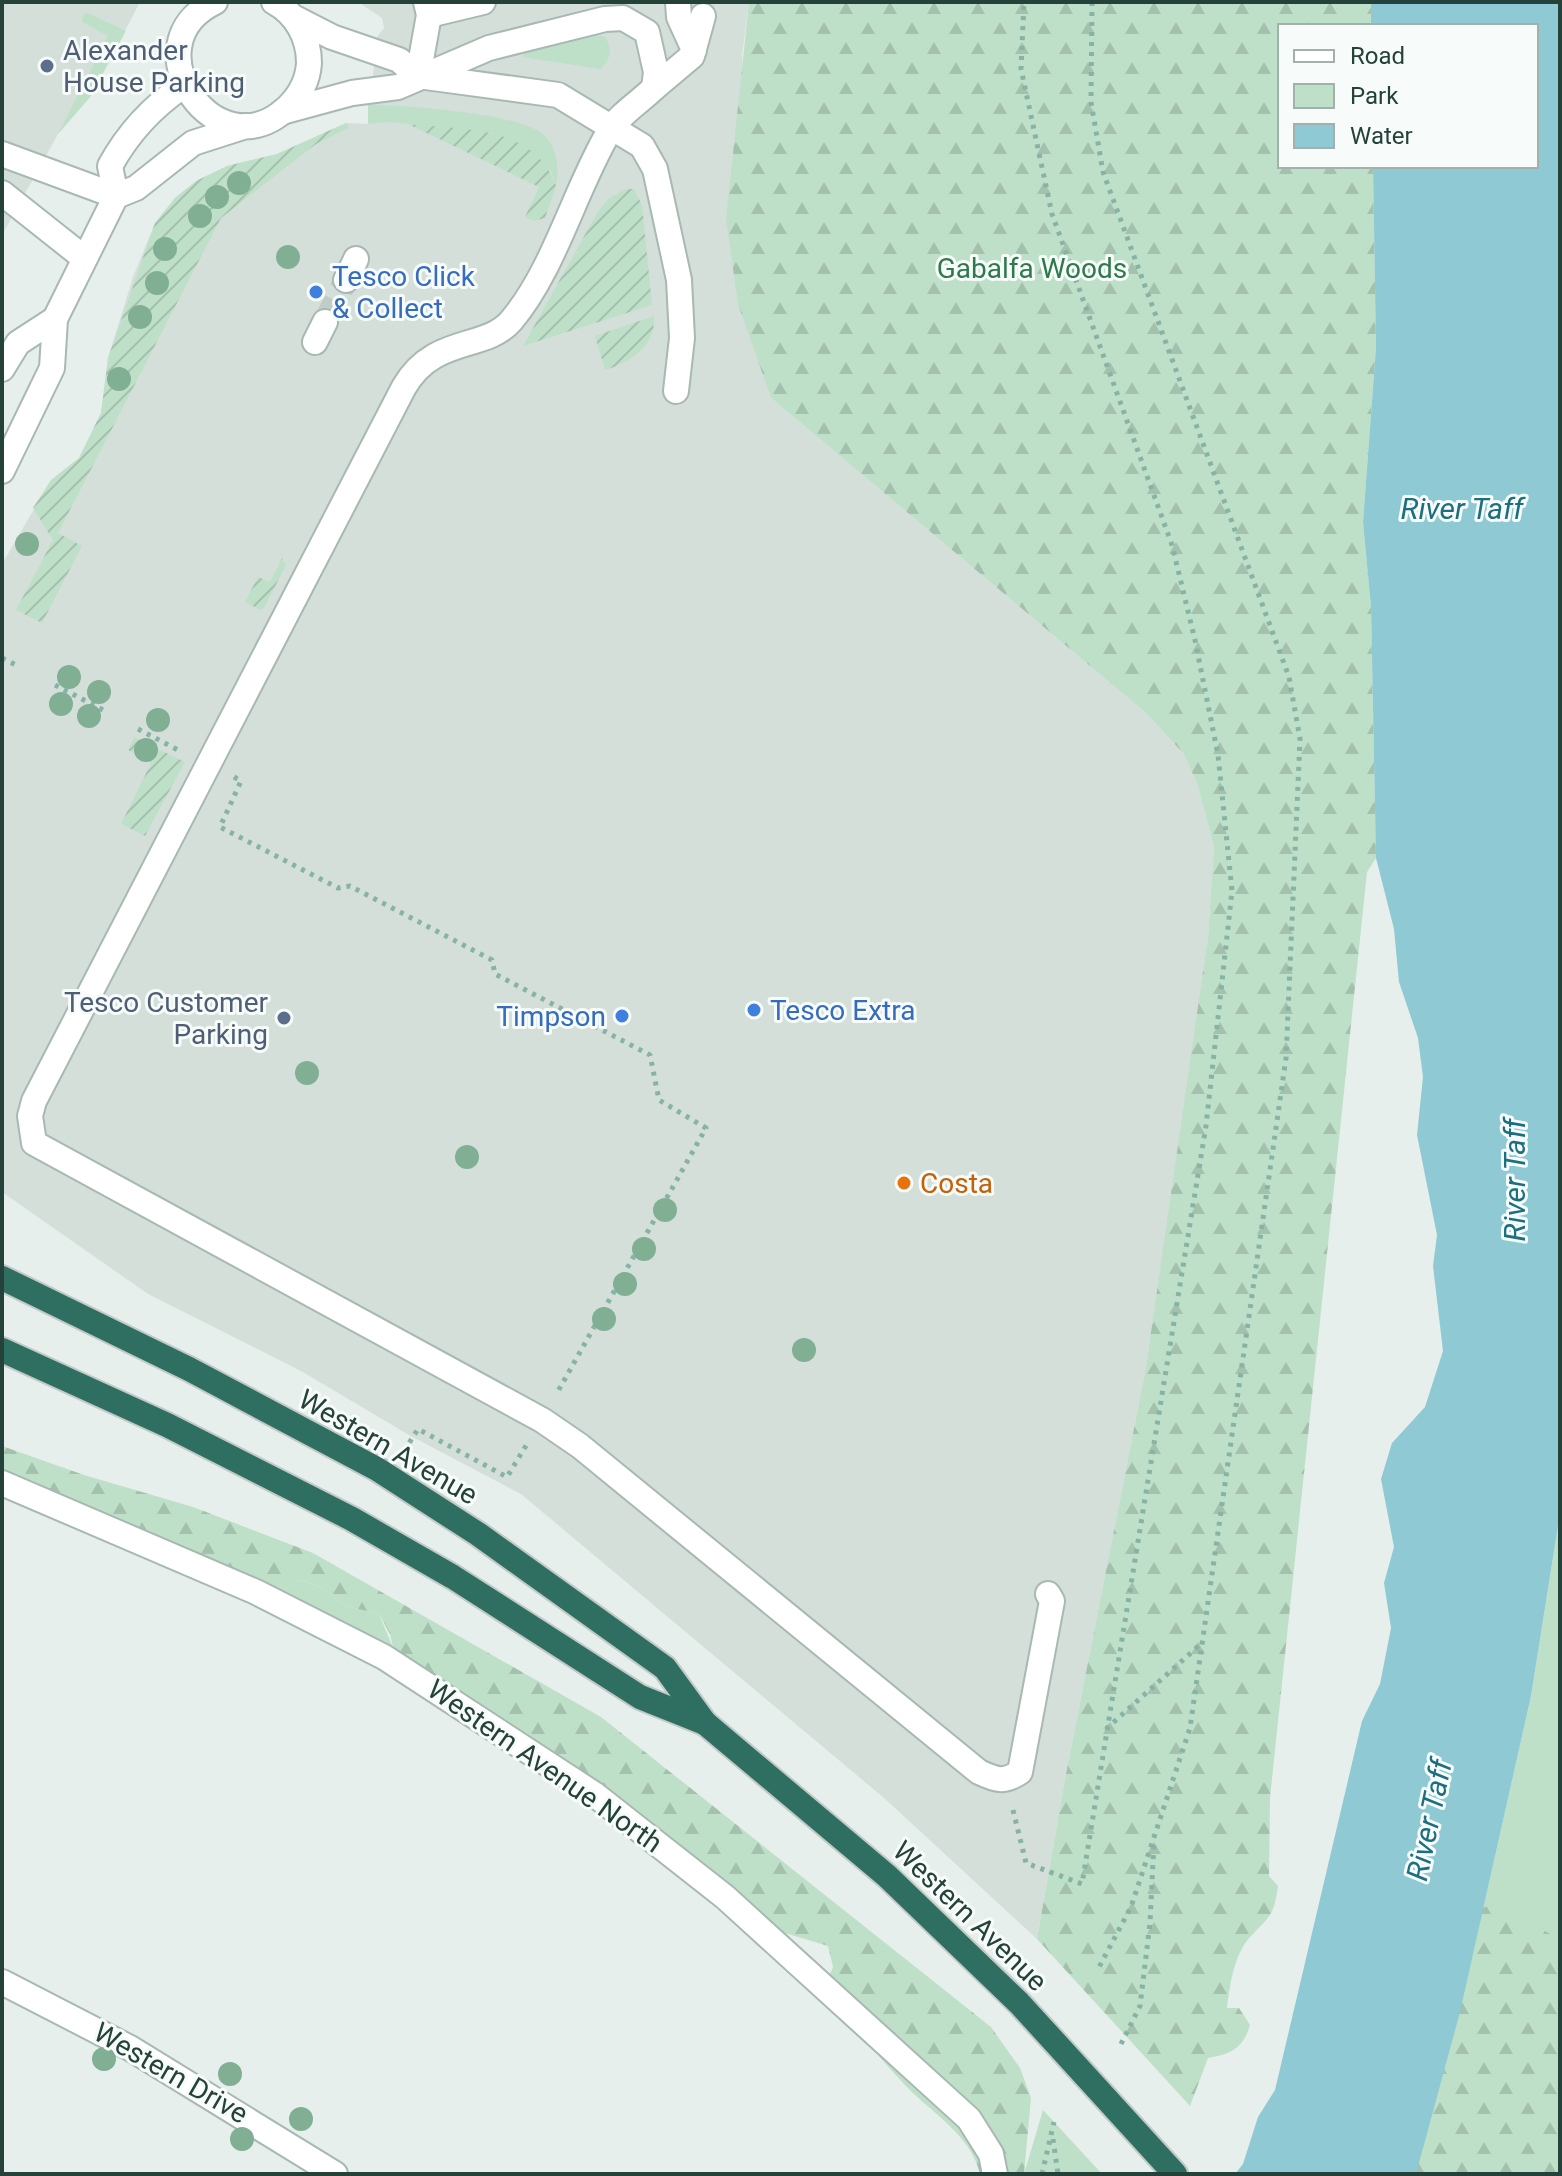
<svg xmlns="http://www.w3.org/2000/svg" width="1562" height="2176" viewBox="0 0 1562 2176" font-family="Roboto,sans-serif">
  <style>
    .built { fill: #d4dfda }
    .green { fill: #bfe0c8 }
    .forest { fill: url(#forest-firs) }
    .garden { fill: url(#garden-furrows) }
    .water { fill: #8ec9d4 }
    .lines { fill: none; stroke-linecap: round; stroke-linejoin: round }
    .minor-tunnel { stroke: #bfccc8; stroke-width: 24; stroke-dasharray: 24 12; stroke-linecap: butt }
    .minor-casing { stroke: #a8b8b2; stroke-width: 28 }
    .highway-casing { stroke: #c2cac8; stroke-width: 28 }
    .path { stroke: #86b3a5; stroke-width: 5; stroke-dasharray: 4 6; stroke-linecap: butt }
    .minor { stroke: #fff; stroke-width: 24 }
    .highway { stroke: #2f6f62; stroke-width: 24 }
    .tree { fill: #80af93 }
    .service-dot { fill: #5c6f8a; stroke: #f7fbf9; stroke-width: 3 }
    .shop-dot { fill: #3f7fe0; stroke: #f7fbf9; stroke-width: 3 }
    .food-dot { fill: #e8710a; stroke: #f7fbf9; stroke-width: 3 }
    .labels { text-anchor: middle; dominant-baseline: central; stroke-width: 6; stroke-linejoin: round; paint-order: stroke }
    .service-label { font-size: 28px; fill: #4e5e75; stroke: #f7fbf9; text-anchor: start }
    .park-label { font-size: 28px; fill: #2d7a4b; stroke: #f7fbf9 }
    .shop-label { font-size: 28px; fill: #366cbe; stroke: #f7fbf9; text-anchor: start }
    .food-label { font-size: 28px; fill: #c56008; stroke: #f7fbf9; text-anchor: start }
    .street-label { font-size: 28px; fill: #24423a; stroke: #f7fbf9 }
    .water-label { font-size: 30px; font-style: italic; fill: #1c6f80; stroke: #f7fbf9 }
  </style>
  <defs>
    <pattern id="forest-firs" width="22" height="20" patternUnits="userSpaceOnUse" patternTransform="scale(2)"><rect width="22" height="20" fill="#bfe0c8"/><path d="M5 1l3.5 6h-7zM16 11l3.5 6h-7z" fill="#a4c1ad"/></pattern>
    <pattern id="garden-furrows" width="10" height="10" patternUnits="userSpaceOnUse" patternTransform="scale(2)"><rect width="10" height="10" fill="#bfe0c8"/><path d="M-1 1l2-2M0 10L10 0M9 11l2-2" fill="none" stroke="#a4c1ad"/></pattern>
  </defs>
  <rect width="100%" height="100%" fill="#e6efeb"/>
  <!-- built -->
  <g class="built">
    <path d="M 2,2 L 140,2 L 90,97 L 58,134 L 2,235 Z"/>
    <path d="M 358,2 L 749,2 L 742,56 L 771,398 L 1146,713 L 1183,753 L 1197,783 L 1214,847 L 1208,937 L 1178,1163 L 1146,1367 L 1065,1779 L 1037,1939 L 884,1798 L 521,1494 L 409,1435 L 301,1371 L 148,1294 L 2,1192 L 2,564 L 51,480 L 79,458 L 101,413 L 108,358 L 133,277 L 155,223 L 175,198 L 196,181 L 227,166 L 277,154 L 346,123 L 368,124 L 377,37 L 384,28 L 382,18 Z"/>
  </g>
  <!-- green -->
  <g class="green">
    <path d="M 88,13 L 126,31 L 90,97 L 58,134 L 108,36 L 82,22 L 83,14 Z"/>
    <path d="M 596,35 L 605,37 C 613,48 611,60 600,69 L 522,57 L 526,51 Z"/>
    <path d="M 368,105 C 402,105 520,113 543,134 C 558,147 559,168 556,186 L 551,171 L 493,133 L 388,122 L 368,124 Z"/>
    <path d="M 1560,1513 L 1560,2174 L 1416,2174 L 1460,2012 L 1531,1696 Z"/>
    <path d="M 300,1580 L 319,1586 L 346,1606 L 379,1614 L 394,1650 L 279,1592 Z"/>
    <path d="M 1043,2110 L 1102,2174 L 1024,2174 Z"/>
  </g>
  <!-- forest -->
  <g class="forest">
    <path d="M 749,2 L 1371,2 L 1371,26 L 1280,26 L 1280,166 L 1373,166 L 1376,347 L 1363,522 L 1371,607 L 1376,858 L 1367,872 L 1270,1798 L 1269,1876 L 1278,1886 C 1274,1915 1271,1915 1252,1935 C 1234,1953 1230,1984 1227,2008 L 1239,2008 L 1250,2025 C 1243,2048 1232,2054 1208,2058 L 1190,2106 L 1037,1939 L 1065,1779 L 1146,1367 L 1208,937 L 1214,847 L 1197,783 L 1183,753 L 1146,713 L 771,398 L 738,304 L 726,219 Z"/>
    <path d="M 2,1446 L 84,1475 L 193,1507 L 313,1553 L 601,1717 L 991,2027 L 1020,2068 L 1031,2098 L 1024,2174 L 980,2174 C 972,2139 940,2118 914,2094 C 893,2074 875,2050 854,2029 C 840,2015 833,2012 822,1993 L 833,1967 L 828,1946 L 765,1927 L 395,1655 L 390,1634 L 379,1614 L 346,1606 L 319,1586 L 300,1580 L 279,1592 L 2,1478 Z"/>
    <path d="M 1491,1905 L 1514,1912 L 1560,1940 L 1560,2174 L 1398,2174 L 1470,1912 Z"/>
  </g>
  <!-- garden -->
  <g class="garden">
    <path d="M 346,123 L 349,128 L 316,144 L 221,218 L 58,533 L 82,546 L 42,623 L 16,610 L 53,540 L 33,508 L 51,480 L 79,458 L 101,413 L 108,358 L 155,223 L 175,198 L 196,181 L 227,166 L 277,154 Z"/>
    <path d="M 408,124 C 463,130 534,124 556,186 L 545,218 L 534,221 L 525,217 L 539,187 Z"/>
    <path d="M 626,189 L 634,189 L 642,205 L 652,305 L 523,346 L 597,213 L 609,198 Z"/>
    <path d="M 654,316 C 656,347 630,362 605,370 L 595,336 Z"/>
    <path d="M 282,558 L 286,565 L 264,608 L 261,610 L 245,602 L 258,577 L 270,582 Z"/>
    <path d="M 134,737 L 185,762 L 145,836 L 121,824 L 151,763 L 128,750 Z"/>
  </g>
  <!-- water -->
  <path class="water" d="M 1371,2 L 1560,2 L 1560,1513 L 1531,1696 L 1460,2012 L 1416,2174 L 1235,2174 L 1243,2164 L 1258,2117 L 1275,2090 L 1362,1721 L 1380,1684 L 1391,1628 L 1384,1583 L 1394,1547 L 1381,1479 L 1392,1443 L 1425,1407 L 1443,1351 L 1433,1266 L 1437,1235 L 1417,1135 L 1423,1077 L 1418,1038 L 1399,982 L 1394,929 L 1376,858 L 1371,607 L 1363,522 L 1376,347 L 1373,166 L 1536,166 L 1536,26 L 1371,26 Z"/>
  <g class="lines">
    <!-- minor-tunnel -->
    <path class="minor-tunnel" d="M 325,322 L 346,280"/>
    <defs>
      <g id="minor">
        <path d="M 215,2 C 127,44 217,175 288,107 C 300,95 308,80 309,63 C 309,37 296,14 274,2"/>
        <path d="M 678,2 L 679,17 L 694,50"/>
        <path d="M 429,15 L 483,2"/>
        <path d="M 293,17 L 332,37 L 399,60 L 418,76 L 558,95 L 642,146 L 655,169 L 679,280 L 682,338 L 676,391"/>
        <path d="M 418,76 L 429,15 L 426,2"/>
        <path d="M 654,88 L 692,56 L 703,16"/>
        <path d="M 282,112 L 352,93 L 398,87 L 489,48 L 605,19 L 623,18 L 647,32 L 656,72 L 654,88 C 641,101 620,114 610,130 C 575,188 555,269 511,321 C 485,351 434,335 404,387 L 34,1101 L 30,1116 L 34,1143 L 542,1420 L 580,1446 L 979,1772 C 996,1780 1004,1783 1020,1772 L 1052,1601 L 1048,1594"/>
        <path d="M 2,154 L 116,196"/>
        <path d="M 2,193 L 84,258"/>
        <path d="M 116,196 L 136,188 L 193,143 L 246,126"/>
        <path d="M 346,280 L 356,259"/>
        <path d="M 315,342 L 325,322"/>
        <path d="M 2,369 L 18,343 L 55,319"/>
        <path d="M 2,471 L 52,368 L 55,319 L 116,196 L 110,166 C 128,133 152,107 183,86"/>
        <path d="M 2,1483 L 256,1592 L 384,1657 L 594,1794 L 725,1897 L 969,2119 L 991,2154 L 995,2174"/>
        <path d="M 2,1982 L 130,2048 L 335,2174"/>
      </g>
      <g id="highway">
        <path d="M 2,1278 L 189,1369 L 377,1469 L 478,1534 L 665,1668 L 705,1723 L 887,1876 L 1019,2003 L 1175,2174"/>
        <path d="M 2,1350 L 167,1425 L 352,1519 L 453,1577 L 640,1697 L 705,1723"/>
      </g>
    </defs>
    <!-- minor casing -->
    <use href="#minor" class="minor-casing"/>
    <!-- highway casing -->
    <use href="#highway" class="highway-casing"/>
    <!-- path -->
    <g class="path">
      <path d="M 1092,2 L 1091,102 L 1103,172 L 1289,677 L 1300,739 L 1286,1058 L 1190,1728 L 1131,1907 L 1097,1971"/>
      <path d="M 2,658 L 18,666"/>
      <path d="M 55,685 L 105,711"/>
      <path d="M 138,729 L 180,751"/>
      <path d="M 234,777 L 241,781 L 220,827 L 338,888 L 350,886 L 492,960 L 495,974 L 650,1055 L 659,1100 L 706,1128 L 557,1393"/>
      <path d="M 404,1451 L 418,1429 L 507,1477 L 527,1444"/>
      <path d="M 1106,1729 L 1203,1642"/>
      <path d="M 1013,1810 L 1026,1863 L 1082,1884 L 1206,1126 L 1232,891 L 1218,755 L 1195,640 L 1172,545 L 1052,214 L 1021,69 L 1024,2"/>
      <path d="M 1121,2044 L 1140,2006 L 1150,1923 L 1154,1842"/>
      <path d="M 1053,2139 L 1058,2174"/>
      <path d="M 1042,2174 L 1054,2122"/>
    </g>
    <!-- minor -->
    <use href="#minor" class="minor"/>
    <!-- highway -->
    <use href="#highway" class="highway"/>
  </g>
  <!-- trees -->
  <g class="tree">
    <circle cx="239" cy="183" r="12"/>
    <circle cx="217" cy="197" r="12"/>
    <circle cx="200" cy="216" r="12"/>
    <circle cx="165" cy="249" r="12"/>
    <circle cx="288" cy="257" r="12"/>
    <circle cx="157" cy="283" r="12"/>
    <circle cx="140" cy="317" r="12"/>
    <circle cx="119" cy="379" r="12"/>
    <circle cx="27" cy="544" r="12"/>
    <circle cx="69" cy="677" r="12"/>
    <circle cx="99" cy="692" r="12"/>
    <circle cx="61" cy="704" r="12"/>
    <circle cx="89" cy="716" r="12"/>
    <circle cx="158" cy="720" r="12"/>
    <circle cx="146" cy="750" r="12"/>
    <circle cx="307" cy="1073" r="12"/>
    <circle cx="467" cy="1157" r="12"/>
    <circle cx="665" cy="1210" r="12"/>
    <circle cx="644" cy="1249" r="12"/>
    <circle cx="625" cy="1284" r="12"/>
    <circle cx="604" cy="1319" r="12"/>
    <circle cx="804" cy="1350" r="12"/>
    <circle cx="104" cy="2059" r="12"/>
    <circle cx="230" cy="2074" r="12"/>
    <circle cx="301" cy="2119" r="12"/>
    <circle cx="242" cy="2139" r="12"/>
  </g>
  <!-- markers -->
  <g class="service-dot">
    <circle cx="47" cy="66" r="8"/>
    <circle cx="284" cy="1018" r="8"/>
  </g>
  <g class="shop-dot">
    <circle cx="316" cy="292" r="8"/>
    <circle cx="754" cy="1010" r="8"/>
    <circle cx="622" cy="1016" r="8"/>
  </g>
  <circle class="food-dot" cx="904" cy="1183" r="8"/>
  <g class="labels">
    <!-- service labels -->
    <g class="service-label">
      <text x="63" y="50">Alexander<tspan x="63" dy="32">House Parking</tspan></text>
      <text x="268" y="1002" text-anchor="end">Tesco Customer<tspan x="268" dy="32">Parking</tspan></text>
    </g>
    <!-- park labels -->
    <g class="park-label">
      <text x="1032" y="268">Gabalfa Woods</text>
    </g>
    <!-- shop labels -->
    <g class="shop-label">
      <text x="332" y="276">Tesco Click<tspan x="332" dy="32">&amp; Collect</tspan></text>
      <text x="770" y="1010">Tesco Extra</text>
      <text x="606" y="1016" text-anchor="end">Timpson</text>
    </g>
    <!-- food labels -->
    <g class="food-label">
      <text x="920" y="1183">Costa</text>
    </g>
    <!-- street labels -->
    <g class="street-label">
      <text transform="translate(388 1447) rotate(30)">Western Avenue</text>
      <text transform="translate(545 1766) rotate(35)">Western Avenue North</text>
      <text transform="translate(970 1916) rotate(44)">Western Avenue</text>
      <text transform="translate(171 2073) rotate(30)">Western Drive</text>
    </g>
    <!-- water labels -->
    <g class="water-label">
      <text x="1462" y="508">River Taff</text>
      <text transform="translate(1514 1180) rotate(-90)">River Taff</text>
      <text transform="translate(1429 1820) rotate(-78)">River Taff</text>
    </g>
  </g>
  <!-- border -->
  <rect width="1562" height="2176" fill="none" stroke="#24423a" stroke-width="8"/>
  <!-- legend -->
  <rect x="1278" y="24" width="260" height="144" fill="#f7fbf9" stroke="#a3b1ad" stroke-width="2"/>
  <rect x="1294" y="50" width="40" height="12" fill="#ffffff" stroke="#a3b1ad" stroke-width="2"/>
  <text x="1350" y="64" font-size="24" fill="#24423a">Road</text>
  <rect x="1294" y="84" width="40" height="24" fill="#bfe0c8" stroke="#a3b1ad" stroke-width="2"/>
  <text x="1350" y="104" font-size="24" fill="#24423a">Park</text>
  <rect x="1294" y="124" width="40" height="24" fill="#8ec9d4" stroke="#a3b1ad" stroke-width="2"/>
  <text x="1350" y="144" font-size="24" fill="#24423a">Water</text>
</svg>
